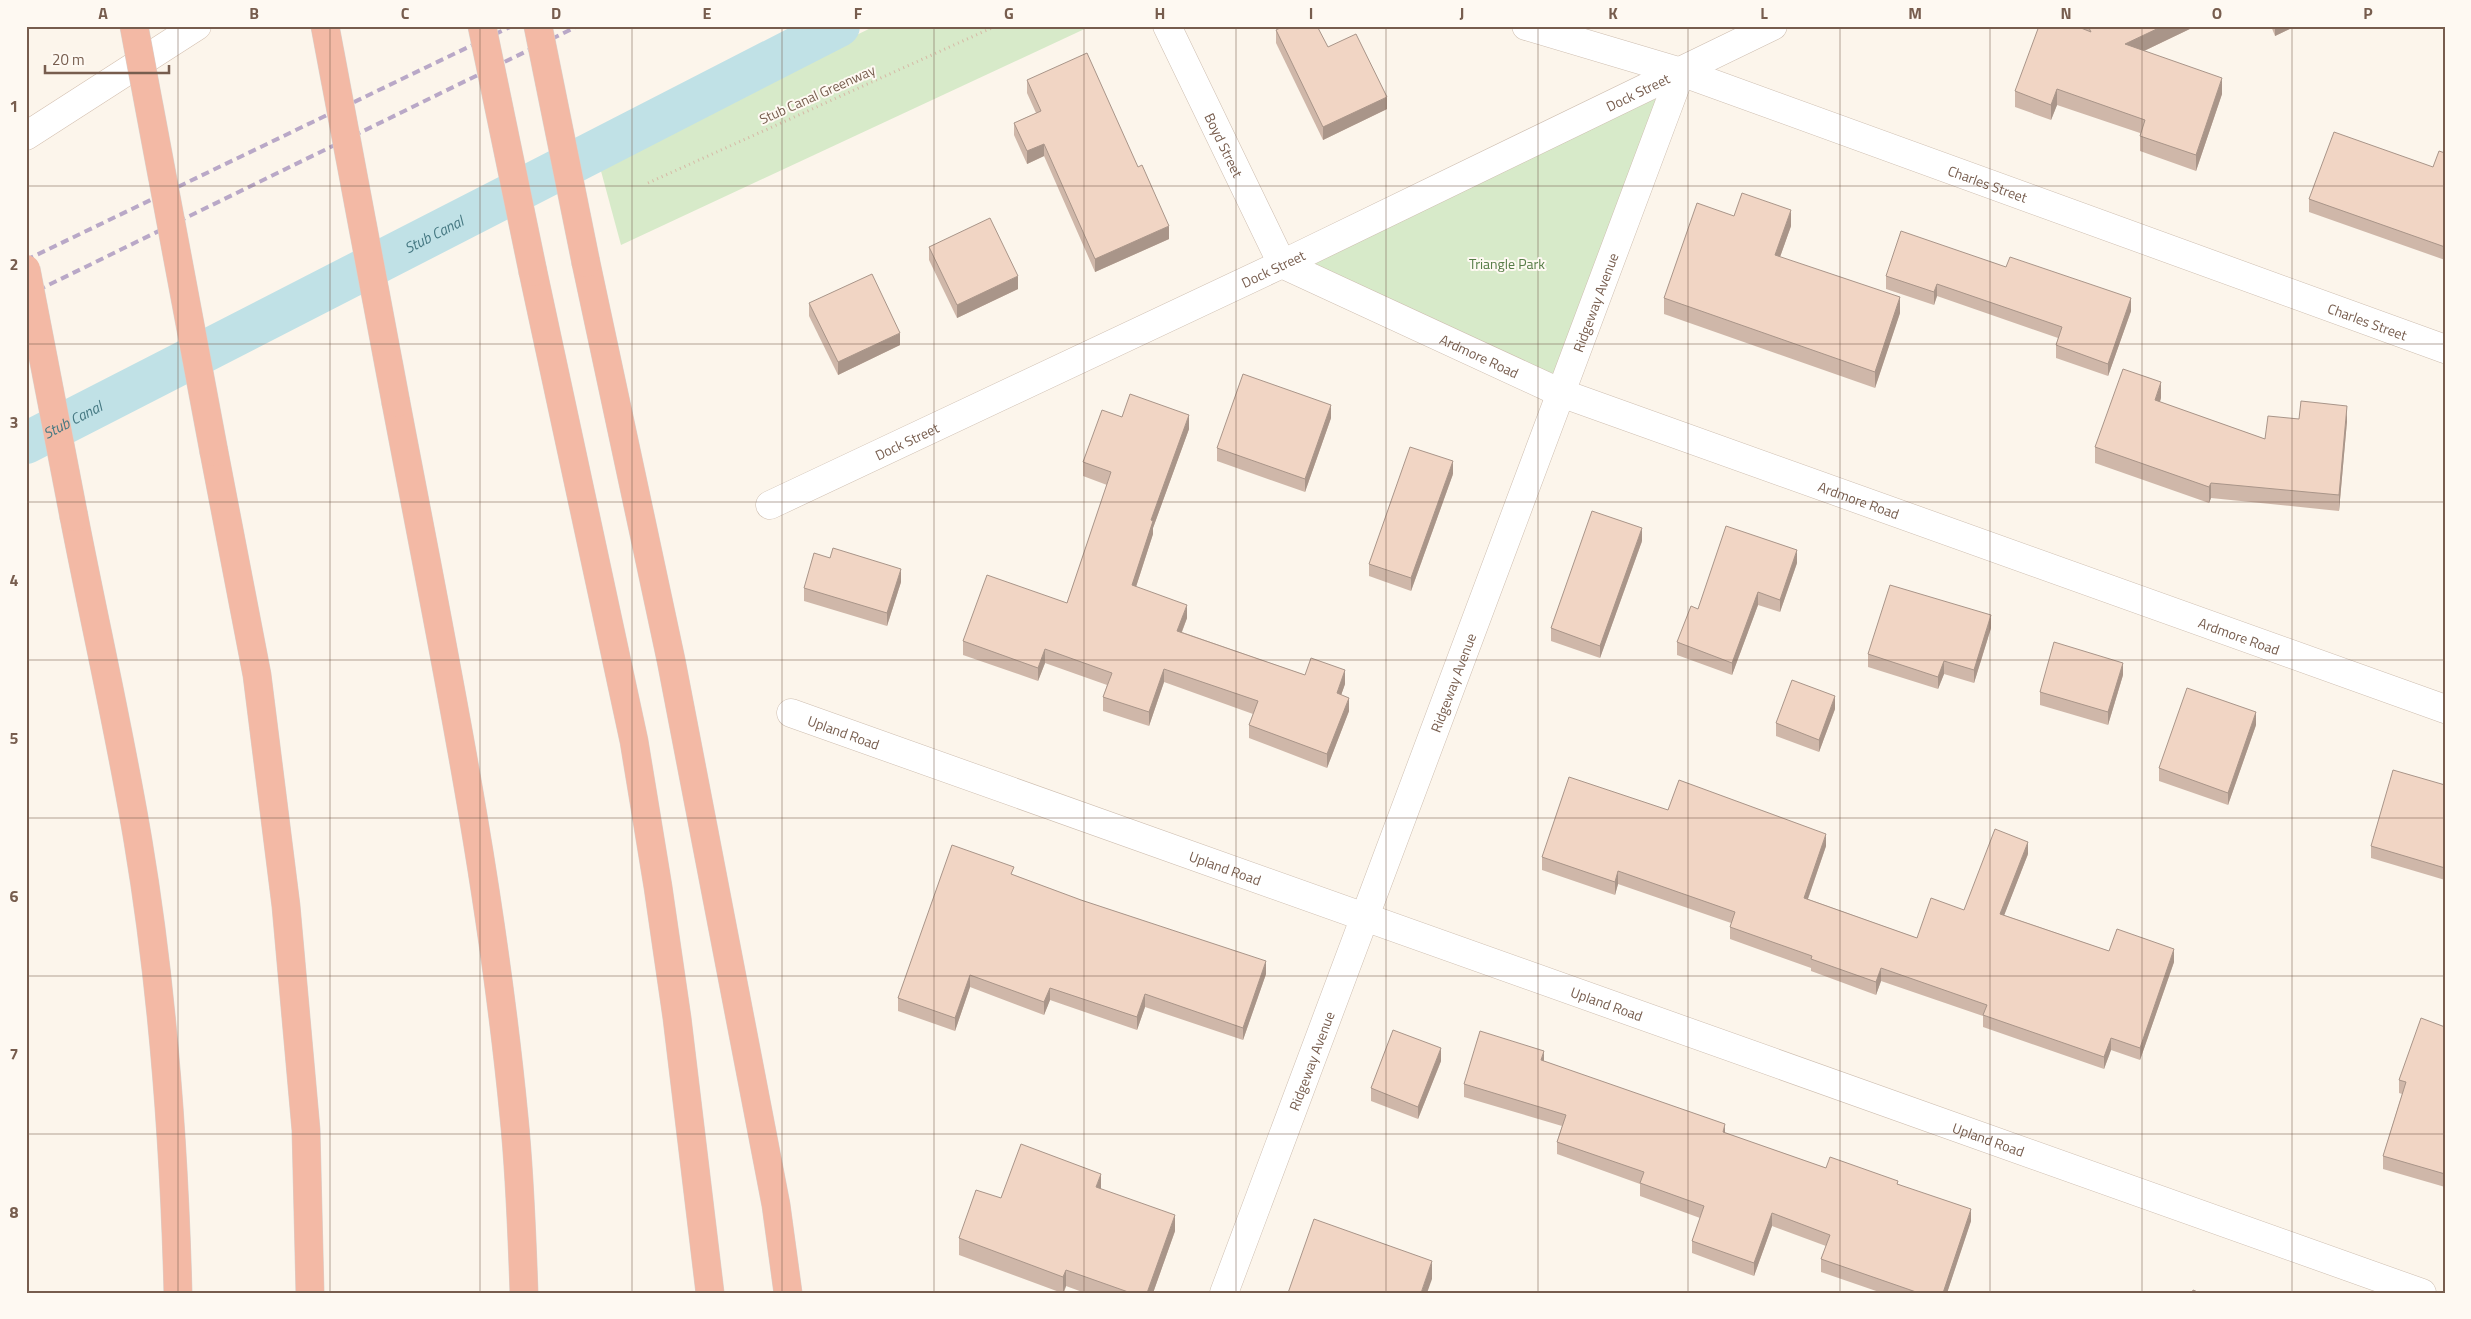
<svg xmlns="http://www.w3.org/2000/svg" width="2471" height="1319" viewBox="0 0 2471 1319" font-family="'Titillium Web',sans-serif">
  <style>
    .green { fill: #d7eac9 }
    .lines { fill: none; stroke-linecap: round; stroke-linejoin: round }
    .canal { stroke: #c0e1e6; stroke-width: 42 }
    .street-casing { stroke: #cebeb0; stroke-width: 29 }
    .secondary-casing { stroke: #d4c0b0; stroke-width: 29 }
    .highway-casing { stroke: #d9d2cd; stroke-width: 29 }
    .path { stroke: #d6b9a6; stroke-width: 3; stroke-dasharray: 1 4; stroke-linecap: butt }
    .street { stroke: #fff; stroke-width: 28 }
    .secondary { stroke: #fff; stroke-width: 28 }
    .highway { stroke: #f3b9a5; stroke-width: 28 }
    .rail { stroke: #b9a8c7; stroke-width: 4; stroke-dasharray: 8 5; stroke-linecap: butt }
    .highway-bridge-casing { stroke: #d9d2cd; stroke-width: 29; stroke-linecap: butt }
    .highway-bridge { stroke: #f3b9a5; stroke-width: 28 }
    .wall { fill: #cfb7a9 }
    .shaded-wall { fill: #a99589 }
    .building { fill: #f1d5c4; stroke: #a99589 }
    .grid { fill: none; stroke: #775d4e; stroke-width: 1; stroke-opacity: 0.55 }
    .labels { text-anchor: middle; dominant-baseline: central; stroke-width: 4; stroke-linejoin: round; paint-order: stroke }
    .street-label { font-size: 14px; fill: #775d4e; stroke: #fef9f2 }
    .park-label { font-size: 14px; fill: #567c46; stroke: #fef9f2 }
    .water-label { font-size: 15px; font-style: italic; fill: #457882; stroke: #fef9f2 }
    .neatline { fill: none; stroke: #775d4e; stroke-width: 2 }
    .grid-label { font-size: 16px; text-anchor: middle; font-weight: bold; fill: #775d4e }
  </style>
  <rect width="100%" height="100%" fill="#fcf5eb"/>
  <!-- green -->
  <g class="green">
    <path d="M 875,26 L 1091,26 L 621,245 L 598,160 Z"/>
    <path d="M 1681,72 L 1561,393 L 1282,264 Z"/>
  </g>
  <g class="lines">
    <!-- canal -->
    <path class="canal" id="s1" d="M 26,443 L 839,26"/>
    <defs>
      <g id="street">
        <path id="s2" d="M 1167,26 L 1282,264 L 1561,393 L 2445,709"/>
        <path id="s3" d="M 1526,26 L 1681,72 L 2445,349"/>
        <path id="s4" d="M 770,505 L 1282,264 L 1773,26"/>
        <path id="s5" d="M 791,713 L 2422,1293"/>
        <path id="s6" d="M 1224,1293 L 1681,72"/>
      </g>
      <path id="secondary" d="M 26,136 L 197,26"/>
      <g id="highway">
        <path d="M 586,263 L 671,660 L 776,1205 L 788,1293"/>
        <path d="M 533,272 L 634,741 L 658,887 L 677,1018 L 710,1293"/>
        <path d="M 396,403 C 441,640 491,877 514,1117 C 520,1175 522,1234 524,1293"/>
        <path d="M 214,452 L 257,675 L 286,906 L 306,1130 L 310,1293"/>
        <path d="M 74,517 C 95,625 120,733 138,841 C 163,990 174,1142 178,1293"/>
      </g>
    </defs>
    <!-- street casing -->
    <use href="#street" class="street-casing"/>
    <!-- secondary casing -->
    <use href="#secondary" class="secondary-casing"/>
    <!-- highway casing -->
    <use href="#highway" class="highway-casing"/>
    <!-- path -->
    <path class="path" d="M 648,183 L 996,26"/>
    <!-- street -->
    <use href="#street" class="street"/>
    <!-- secondary -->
    <use href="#secondary" class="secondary"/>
    <!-- highway -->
    <use href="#highway" class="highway"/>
    <!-- rail -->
    <g class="rail">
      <path d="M 26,260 L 512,26"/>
      <path d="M 26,296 L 578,26"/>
    </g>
    <defs>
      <g id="highway-bridge">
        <path d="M 134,26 L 214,452"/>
        <path d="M 325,26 L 396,403"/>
        <path d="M 482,26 L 533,272"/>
        <path d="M 538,26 L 586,263"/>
        <path d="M 26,269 L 74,517"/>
      </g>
    </defs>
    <!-- highway-bridge casing -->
    <use href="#highway-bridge" class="highway-bridge-casing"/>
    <!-- highway-bridge -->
    <use href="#highway-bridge" class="highway-bridge"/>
  </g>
  <!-- wall -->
  <g class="wall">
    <path d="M 2081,26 L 2196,26 L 2144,51 L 2222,94 L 2196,171 L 2140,151 L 2140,133 L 2057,105 L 2051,120 L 2015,107 L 2015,91 L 2082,29 Z"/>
    <path d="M 2271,26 L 2296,26 L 2275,36 Z"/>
    <path d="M 1276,30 L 1328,47 L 1387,109 L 1323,140 L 1276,43 Z"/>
    <path d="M 1027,80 L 1169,239 L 1095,272 L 1044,156 L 1027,164 L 1014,135 L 1014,123 L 1036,113 L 1027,93 Z"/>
    <path d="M 2445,153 L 2445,260 L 2309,212 L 2309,199 L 2433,167 Z"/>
    <path d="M 1734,216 L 1791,226 L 1780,257 L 1900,313 L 1875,388 L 1664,314 L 1664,298 Z"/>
    <path d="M 929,247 L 1018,289 L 957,318 L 929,260 Z"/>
    <path d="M 1886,276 L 2131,311 L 2108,376 L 2056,358 L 2056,345 L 2058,338 L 1937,296 L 1934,305 L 1886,289 Z"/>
    <path d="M 809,303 L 900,345 L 838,375 L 809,316 Z"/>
    <path d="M 2161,398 L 2160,402 L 2265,439 L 2299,419 L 2347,421 L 2339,511 L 2211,498 L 2209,503 L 2095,463 L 2095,447 Z"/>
    <path d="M 1122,417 L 1189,429 L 1153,528 L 1153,534 L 1136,587 L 1187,618 L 1182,632 L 1305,675 L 1345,684 L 1341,695 L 1349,711 L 1327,768 L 1249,738 L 1249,725 L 1253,714 L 1164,682 L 1149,726 L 1103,711 L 1103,697 L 1107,685 L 1045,663 L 1038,681 L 963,655 L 963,641 L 1067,603 L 1107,485 L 1083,476 L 1083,462 Z"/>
    <path d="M 1331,418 L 1305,492 L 1217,461 L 1217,448 Z"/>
    <path d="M 1453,474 L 1411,591 L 1369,576 L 1369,564 Z"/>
    <path d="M 1642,541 L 1600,658 L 1551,641 L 1551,628 Z"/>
    <path d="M 1797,563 L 1780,612 L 1758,605 L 1732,675 L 1677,655 L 1677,642 L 1698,609 Z"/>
    <path d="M 901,582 L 887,626 L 804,601 L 804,588 Z"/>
    <path d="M 1991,628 L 1974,683 L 1944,674 L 1938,689 L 1868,667 L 1868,654 Z"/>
    <path d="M 2123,675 L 2108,725 L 2040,705 L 2040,692 Z"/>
    <path d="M 1835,709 L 1819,752 L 1776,736 L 1776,723 Z"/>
    <path d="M 2256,725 L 2228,805 L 2159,781 L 2159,768 Z"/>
    <path d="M 2445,785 L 2445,880 L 2371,858 L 2371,846 Z"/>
    <path d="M 1668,810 L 1826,846 L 1808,899 L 1917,938 L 1964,910 L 2028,854 L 2004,915 L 2109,951 L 2174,962 L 2140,1060 L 2111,1050 L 2104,1069 L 1983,1027 L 1983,1016 L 1881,981 L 1876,995 L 1811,971 L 1811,968 L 1730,939 L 1730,927 L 1731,923 L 1618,884 L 1615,895 L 1542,870 L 1542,857 Z"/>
    <path d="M 1014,875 L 1266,974 L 1243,1040 L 1145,1007 L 1137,1030 L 1050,1000 L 1044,1015 L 970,987 L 955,1031 L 898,1011 L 898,998 Z"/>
    <path d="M 2445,1027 L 2445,1187 L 2383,1169 L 2383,1156 L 2402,1094 L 2399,1093 L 2399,1080 Z"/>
    <path d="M 1441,1061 L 1418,1119 L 1371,1101 L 1371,1088 Z"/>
    <path d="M 1544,1061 L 1725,1133 L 1826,1168 L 1898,1184 L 1971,1221 L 1947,1293 L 1882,1293 L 1821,1272 L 1821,1259 L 1826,1246 L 1772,1226 L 1754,1276 L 1692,1253 L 1692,1241 L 1700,1218 L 1640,1196 L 1640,1184 L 1557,1154 L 1557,1142 L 1562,1126 L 1464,1097 L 1464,1084 Z"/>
    <path d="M 1101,1189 L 1175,1231 L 1153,1293 L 1085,1293 L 1066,1286 L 1064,1293 L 1062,1293 L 959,1255 L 959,1238 L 1001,1198 Z"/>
  </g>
  <!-- shaded-wall -->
  <g class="shaded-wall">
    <path d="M 2163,26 L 2196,26 L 2125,60 L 2125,44 Z"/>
    <path d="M 2275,26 L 2296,26 L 2275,36 Z"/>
    <path d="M 2222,78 L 2222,94 L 2196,171 L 2196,155 Z"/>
    <path d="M 2057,89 L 2057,105 L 2051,120 L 2051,105 Z"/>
    <path d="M 1387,97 L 1387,109 L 1323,140 L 1323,127 Z"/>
    <path d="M 1044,144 L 1044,156 L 1027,164 L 1027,151 Z"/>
    <path d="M 1791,210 L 1791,226 L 1775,271 L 1775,255 Z"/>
    <path d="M 1169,226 L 1169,239 L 1095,272 L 1095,259 Z"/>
    <path d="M 1018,276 L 1018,289 L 957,318 L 957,305 Z"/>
    <path d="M 1937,284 L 1937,296 L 1934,305 L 1934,292 Z"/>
    <path d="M 1900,297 L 1900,313 L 1875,388 L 1875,372 Z"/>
    <path d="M 2131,298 L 2131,311 L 2108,376 L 2108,364 Z"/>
    <path d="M 900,333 L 900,345 L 838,375 L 838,362 Z"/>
    <path d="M 2161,382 L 2161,398 L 2155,416 L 2155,400 Z"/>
    <path d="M 1331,405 L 1331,418 L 1305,492 L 1305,479 Z"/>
    <path d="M 2347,406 L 2347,421 L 2339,511 L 2339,495 Z"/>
    <path d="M 1189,415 L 1189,429 L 1153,528 L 1153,534 L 1132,599 L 1132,585 L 1151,520 Z"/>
    <path d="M 1453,461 L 1453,474 L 1411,591 L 1411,578 Z"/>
    <path d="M 2211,483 L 2211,498 L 2209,503 L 2209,487 Z"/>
    <path d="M 1642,528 L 1642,541 L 1600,658 L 1600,646 Z"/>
    <path d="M 1797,550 L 1797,563 L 1780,612 L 1780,600 Z"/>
    <path d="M 901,569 L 901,582 L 887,626 L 887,613 Z"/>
    <path d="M 1758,592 L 1758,605 L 1732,675 L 1732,663 Z"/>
    <path d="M 1187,605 L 1187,618 L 1177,644 L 1177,631 Z"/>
    <path d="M 1991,615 L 1991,628 L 1974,683 L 1974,670 Z"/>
    <path d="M 1045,649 L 1045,663 L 1038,681 L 1038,668 Z"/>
    <path d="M 1944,661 L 1944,674 L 1938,689 L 1938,677 Z"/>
    <path d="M 2123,663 L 2123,675 L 2108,725 L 2108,712 Z"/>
    <path d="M 1164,669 L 1164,682 L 1149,726 L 1149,712 Z"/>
    <path d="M 1345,670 L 1345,684 L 1337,707 L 1337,693 Z"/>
    <path d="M 1835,696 L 1835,709 L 1819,752 L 1819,740 Z"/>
    <path d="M 1349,698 L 1349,711 L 1327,768 L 1327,754 Z"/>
    <path d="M 2256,712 L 2256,725 L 2228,805 L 2228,793 Z"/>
    <path d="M 1826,834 L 1826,846 L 1804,910 L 1804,898 Z"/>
    <path d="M 2028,842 L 2028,854 L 2000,926 L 2000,914 Z"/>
    <path d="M 1618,871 L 1618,884 L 1615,895 L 1615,882 Z"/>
    <path d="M 2174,949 L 2174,962 L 2140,1060 L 2140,1048 Z"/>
    <path d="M 1266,961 L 1266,974 L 1243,1040 L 1243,1028 Z"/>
    <path d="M 1881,968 L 1881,981 L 1876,995 L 1876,982 Z"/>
    <path d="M 970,975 L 970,987 L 955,1031 L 955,1018 Z"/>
    <path d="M 1050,988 L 1050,1000 L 1044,1015 L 1044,1002 Z"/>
    <path d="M 1145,994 L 1145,1007 L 1137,1030 L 1137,1017 Z"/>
    <path d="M 2111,1038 L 2111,1050 L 2104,1069 L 2104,1057 Z"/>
    <path d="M 1441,1048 L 1441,1061 L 1418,1119 L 1418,1107 Z"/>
    <path d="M 1544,1051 L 1544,1063 L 1541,1060 Z"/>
    <path d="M 1725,1124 L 1725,1137 L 1723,1132 Z"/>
    <path d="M 1101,1174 L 1101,1190 L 1096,1187 Z"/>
    <path d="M 1971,1209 L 1971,1221 L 1947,1293 L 1943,1293 Z"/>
    <path d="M 1772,1213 L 1772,1226 L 1754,1276 L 1754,1263 Z"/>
    <path d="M 1175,1215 L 1175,1231 L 1153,1293 L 1147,1293 Z"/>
    <path d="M 1432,1261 L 1432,1279 L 1427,1293 L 1421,1293 Z"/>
    <path d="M 1066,1270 L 1066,1286 L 1063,1293 L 1063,1277 Z"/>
  </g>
  <!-- building -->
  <g class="building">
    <path d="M 1284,26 L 1317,26 L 1328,47 L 1356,34 L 1387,97 L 1323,127 L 1276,30 Z"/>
    <path d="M 2039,26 L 2076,26 L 2091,32 L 2088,26 L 2163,26 L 2125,44 L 2222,78 L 2196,155 L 2140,136 L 2145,120 L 2057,89 L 2051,105 L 2015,91 Z"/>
    <path d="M 1087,53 L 1138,167 L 1142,165 L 1169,226 L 1095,259 L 1044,144 L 1027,151 L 1014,123 L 1041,111 L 1027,80 Z"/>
    <path d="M 2334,132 L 2433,167 L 2439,151 L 2445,153 L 2445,247 L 2309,199 Z"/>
    <path d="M 1742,193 L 1791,210 L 1775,255 L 1900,297 L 1875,372 L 1664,298 L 1697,203 L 1734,216 Z"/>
    <path d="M 990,218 L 1018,276 L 957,305 L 929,247 Z"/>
    <path d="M 1901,231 L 2006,267 L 2010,257 L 2131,298 L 2108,364 L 2056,345 L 2062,327 L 1937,284 L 1934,292 L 1886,276 Z"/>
    <path d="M 872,274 L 900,333 L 838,362 L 809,303 Z"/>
    <path d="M 2123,369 L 2161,382 L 2155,400 L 2265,439 L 2268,416 L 2299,419 L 2301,401 L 2347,406 L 2339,495 L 2211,483 L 2209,487 L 2095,447 Z"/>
    <path d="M 1243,374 L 1331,405 L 1305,479 L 1217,448 Z"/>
    <path d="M 1130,394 L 1189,415 L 1151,520 L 1153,521 L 1132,585 L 1187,605 L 1177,631 L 1305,675 L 1311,658 L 1345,670 L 1337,693 L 1349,698 L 1327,754 L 1249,725 L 1258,701 L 1164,669 L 1149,712 L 1103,697 L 1112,673 L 1045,649 L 1038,668 L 963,641 L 987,575 L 1067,603 L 1111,472 L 1083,462 L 1102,410 L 1122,417 Z"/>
    <path d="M 1410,447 L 1453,461 L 1411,578 L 1369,564 Z"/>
    <path d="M 1592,511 L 1642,528 L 1600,646 L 1551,628 Z"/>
    <path d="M 1726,526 L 1797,550 L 1780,600 L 1758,592 L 1732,663 L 1677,642 L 1691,606 L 1698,609 Z"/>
    <path d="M 833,548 L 901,569 L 887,613 L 804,588 L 814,553 L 830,558 Z"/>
    <path d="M 1890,585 L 1991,615 L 1974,670 L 1944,661 L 1938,677 L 1868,654 Z"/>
    <path d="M 2054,642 L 2123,663 L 2108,712 L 2040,692 Z"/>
    <path d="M 1792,680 L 1835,696 L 1819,740 L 1776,723 Z"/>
    <path d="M 2187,688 L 2256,712 L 2228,793 L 2159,768 Z"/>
    <path d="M 2393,770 L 2445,785 L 2445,868 L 2371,846 Z"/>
    <path d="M 1569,777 L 1668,810 L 1679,780 L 1826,834 L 1804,898 L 1917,938 L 1931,898 L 1964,910 L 1995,829 L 2028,842 L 2000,914 L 2109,951 L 2117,929 L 2174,949 L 2140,1048 L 2111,1038 L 2104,1057 L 1983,1015 L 1987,1005 L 1881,968 L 1876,982 L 1811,959 L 1812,956 L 1730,927 L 1735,912 L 1618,871 L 1615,882 L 1542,857 Z"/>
    <path d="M 952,845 L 1014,867 L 1011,874 L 1081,900 L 1266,961 L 1243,1028 L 1145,994 L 1137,1017 L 1050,988 L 1044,1002 L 970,975 L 955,1018 L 898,998 Z"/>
    <path d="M 2421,1018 L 2445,1027 L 2445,1174 L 2383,1156 L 2406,1082 L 2399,1080 Z"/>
    <path d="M 1393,1030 L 1441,1048 L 1418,1107 L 1371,1088 Z"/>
    <path d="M 1480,1031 L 1544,1051 L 1541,1060 L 1725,1124 L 1723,1132 L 1826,1168 L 1830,1157 L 1898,1181 L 1897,1184 L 1971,1209 L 1943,1293 L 1919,1293 L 1821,1259 L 1830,1235 L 1772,1213 L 1754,1263 L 1692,1241 L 1704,1206 L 1640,1183 L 1644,1172 L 1557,1142 L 1566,1115 L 1464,1084 Z"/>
    <path d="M 1021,1144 L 1101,1174 L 1096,1187 L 1175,1215 L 1147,1293 L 1131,1293 L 1066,1270 L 1063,1277 L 959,1238 L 976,1190 L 1001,1198 Z"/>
    <path d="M 1314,1219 L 1432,1261 L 1421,1293 L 1288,1293 Z"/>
    <path d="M 2193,1290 L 2200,1293 L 2192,1293 Z"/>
  </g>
  <!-- grid -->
  <path class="grid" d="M 178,26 L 178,1293M 330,26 L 330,1293M 480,26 L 480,1293M 632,26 L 632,1293M 782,26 L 782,1293M 934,26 L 934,1293M 1084,26 L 1084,1293M 1236,26 L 1236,1293M 1386,26 L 1386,1293M 1538,26 L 1538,1293M 1688,26 L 1688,1293M 1840,26 L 1840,1293M 1990,26 L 1990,1293M 2142,26 L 2142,1293M 2292,26 L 2292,1293M 26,186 L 2445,186M 26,344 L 2445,344M 26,502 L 2445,502M 26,660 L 2445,660M 26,818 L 2445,818M 26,976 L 2445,976M 26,1134 L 2445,1134"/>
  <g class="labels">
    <!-- street labels -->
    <g class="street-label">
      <text stroke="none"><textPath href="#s4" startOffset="961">Dock Street</textPath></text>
      <text transform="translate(817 94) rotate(-24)">Stub Canal Greenway</text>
      <text stroke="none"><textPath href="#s2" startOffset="132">Boyd Street</textPath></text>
      <text stroke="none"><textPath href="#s3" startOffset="488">Charles Street</textPath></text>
      <text stroke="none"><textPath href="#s4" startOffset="556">Dock Street</textPath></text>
      <text stroke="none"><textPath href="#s6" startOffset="1058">Ridgeway Avenue</textPath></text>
      <text stroke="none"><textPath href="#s3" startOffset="892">Charles Street</textPath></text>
      <text stroke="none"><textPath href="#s2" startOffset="482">Ardmore Road</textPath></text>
      <text stroke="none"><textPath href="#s4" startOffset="151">Dock Street</textPath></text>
      <text stroke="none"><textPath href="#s2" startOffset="888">Ardmore Road</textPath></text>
      <text stroke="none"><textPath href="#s2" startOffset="1292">Ardmore Road</textPath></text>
      <text stroke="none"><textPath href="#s6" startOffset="652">Ridgeway Avenue</textPath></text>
      <text stroke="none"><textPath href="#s5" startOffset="56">Upland Road</textPath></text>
      <text stroke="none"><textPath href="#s5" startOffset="461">Upland Road</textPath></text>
      <text stroke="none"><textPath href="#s5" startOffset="866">Upland Road</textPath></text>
      <text stroke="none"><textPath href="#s6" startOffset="248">Ridgeway Avenue</textPath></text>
      <text stroke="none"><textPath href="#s5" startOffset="1271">Upland Road</textPath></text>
    </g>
    <!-- park labels -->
    <g class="park-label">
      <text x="1507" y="263">Triangle Park</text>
    </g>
    <!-- water labels -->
    <g class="water-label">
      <text stroke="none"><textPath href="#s1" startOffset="458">Stub Canal</textPath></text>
      <text stroke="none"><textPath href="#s1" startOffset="52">Stub Canal</textPath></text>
    </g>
  </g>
  <!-- border -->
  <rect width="2471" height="1319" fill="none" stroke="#fef9f2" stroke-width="55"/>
  <!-- scale -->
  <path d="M45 65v8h124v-8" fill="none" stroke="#775d4e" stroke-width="2.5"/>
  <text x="52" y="65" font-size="15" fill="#775d4e" stroke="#fef9f2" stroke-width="4" paint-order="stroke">20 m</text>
  <rect x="28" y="28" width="2416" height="1264" class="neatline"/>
  <g class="grid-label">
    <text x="103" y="19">A</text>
    <text x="254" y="19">B</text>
    <text x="405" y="19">C</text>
    <text x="556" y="19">D</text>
    <text x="707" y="19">E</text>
    <text x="858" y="19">F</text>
    <text x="1009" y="19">G</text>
    <text x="1160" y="19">H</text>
    <text x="1311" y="19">I</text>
    <text x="1462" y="19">J</text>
    <text x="1613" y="19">K</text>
    <text x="1764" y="19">L</text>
    <text x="1915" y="19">M</text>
    <text x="2066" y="19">N</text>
    <text x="2217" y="19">O</text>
    <text x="2368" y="19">P</text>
    <text x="14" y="112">1</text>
    <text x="14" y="270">2</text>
    <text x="14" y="428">3</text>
    <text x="14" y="586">4</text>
    <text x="14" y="744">5</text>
    <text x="14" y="902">6</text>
    <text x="14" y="1060">7</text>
    <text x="14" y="1218">8</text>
  </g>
</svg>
